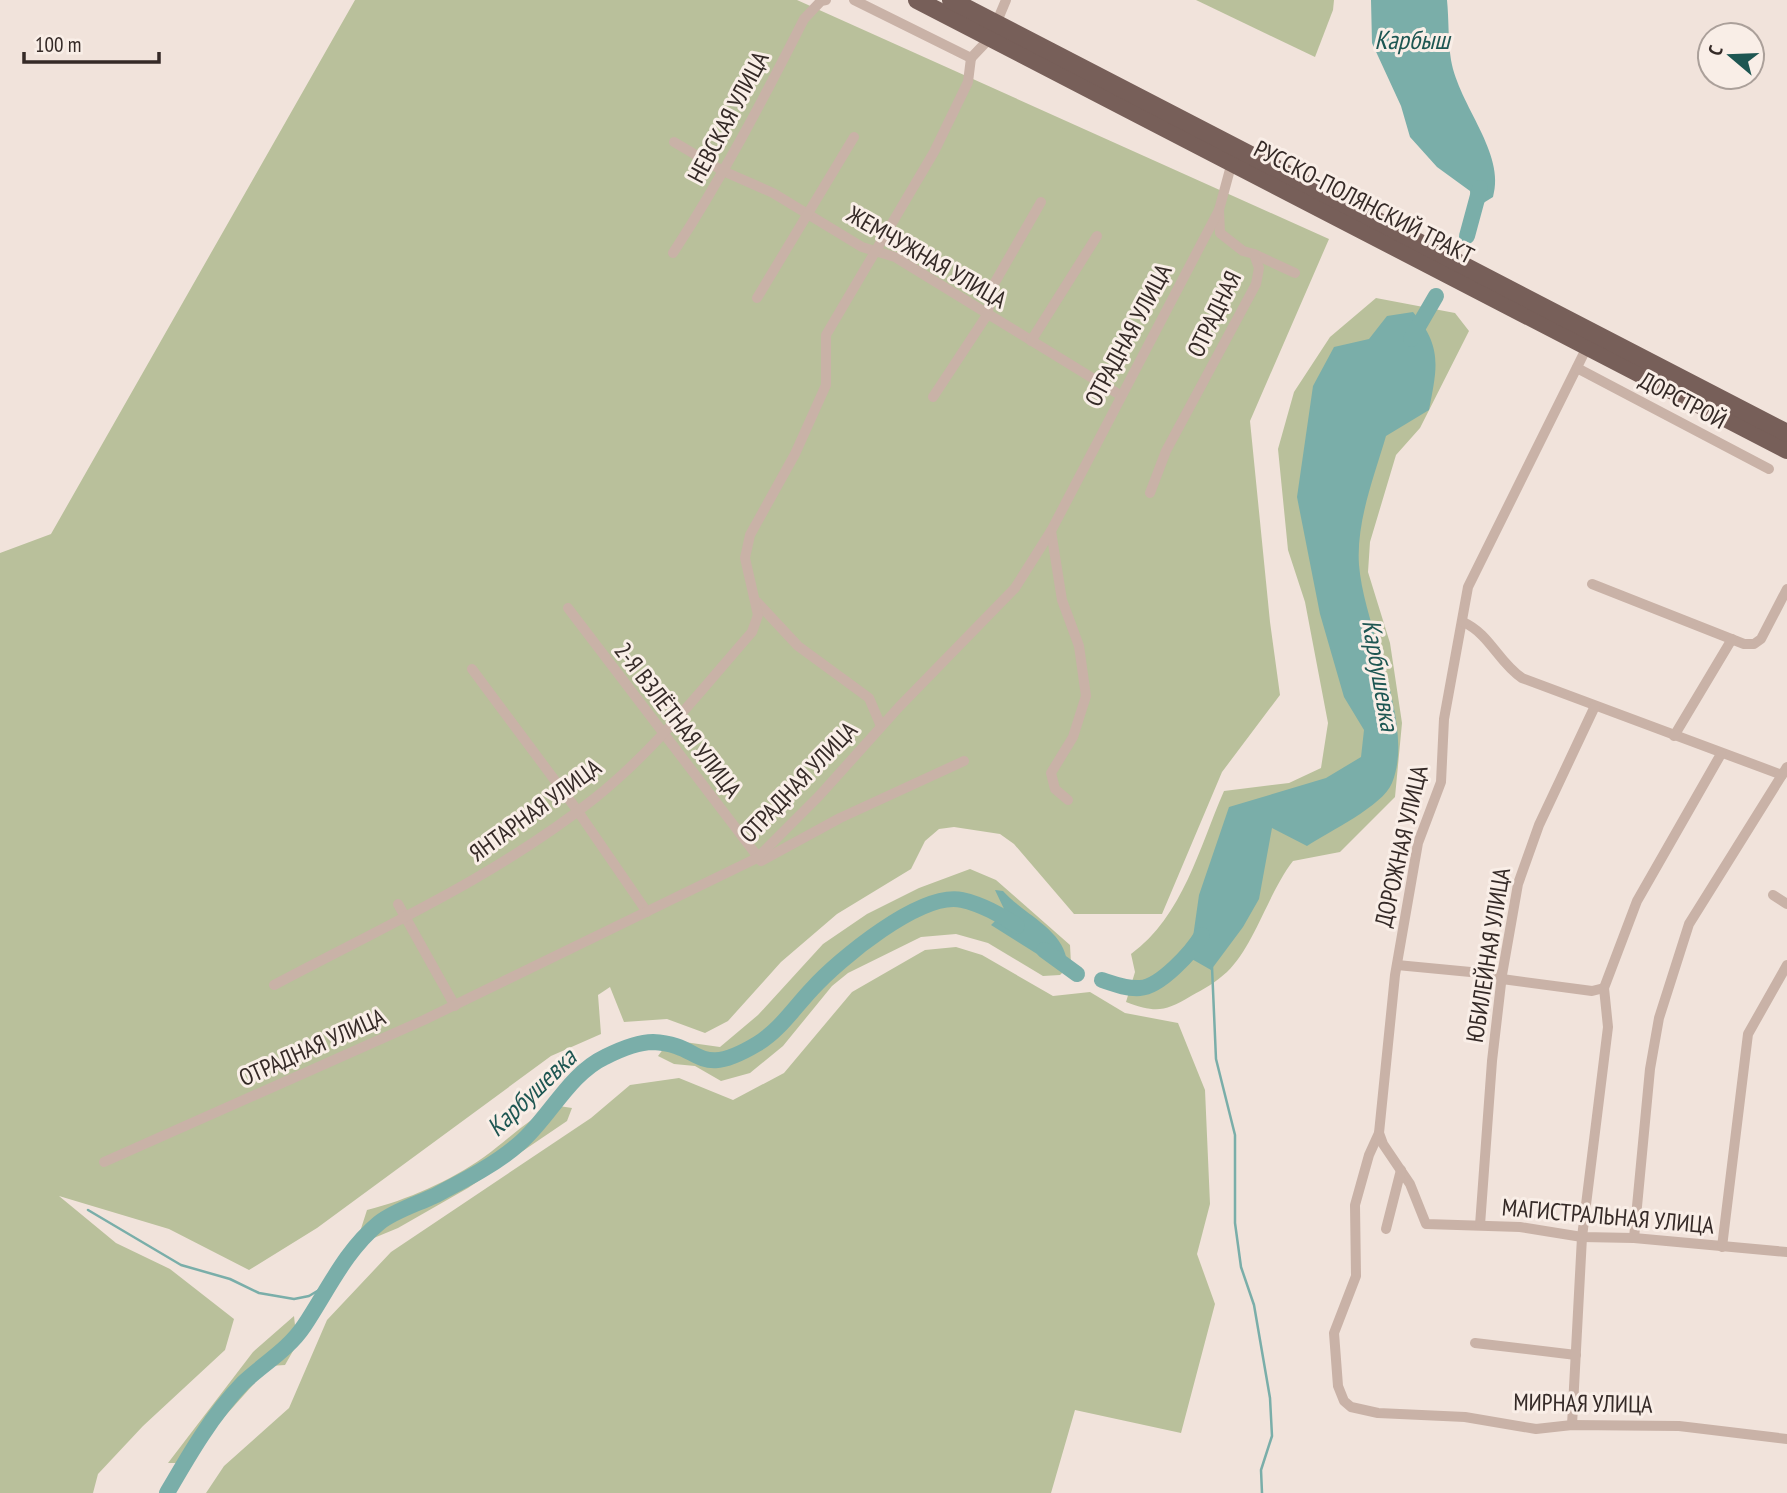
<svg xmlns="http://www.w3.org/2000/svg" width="1787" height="1493" viewBox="0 0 1787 1493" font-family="'PT Sans Narrow',sans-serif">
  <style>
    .green { fill: #b9c09b }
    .water { fill: #7aaea9 }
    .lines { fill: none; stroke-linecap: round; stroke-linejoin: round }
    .stream { stroke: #7aaea9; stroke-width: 2.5 }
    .river { stroke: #7aaea9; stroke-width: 16 }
    .minor { stroke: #c9b2a7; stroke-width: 10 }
    .primary { stroke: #775f59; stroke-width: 18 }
    .labels { text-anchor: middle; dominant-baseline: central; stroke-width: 6; stroke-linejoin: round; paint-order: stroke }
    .street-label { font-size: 24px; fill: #352a27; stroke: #f9eee7 }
    .water-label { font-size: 26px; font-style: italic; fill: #1d5652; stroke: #f9eee7 }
  </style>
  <rect width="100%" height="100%" fill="#f1e3db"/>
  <!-- green -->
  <g class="green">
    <path d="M 355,0 L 797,0 L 1329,239 L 1250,421 L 1270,622 L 1280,695 L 1222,772 L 1162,914 L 1074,914 L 1014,844 L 1000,834 L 954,827 L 939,829 L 925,841 L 911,869 L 837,914 L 781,962 L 728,1021 L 705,1033 L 667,1019 L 624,1022 L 610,987 L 598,995 L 601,1034 L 551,1056 L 317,1228 L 249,1270 L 169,1229 L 59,1196 L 116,1243 L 170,1269 L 234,1319 L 225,1350 L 143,1426 L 98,1474 L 93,1493 L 0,1493 L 0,553 L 51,534 Z"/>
    <path d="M 1196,0 L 1334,0 L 1333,10 L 1315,57 Z"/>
    <path d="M 1376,298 L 1455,313 L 1469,331 L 1420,428 L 1396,455 L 1370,542 L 1368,572 L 1390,643 L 1402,723 L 1395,797 L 1340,852 L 1293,861 C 1268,893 1255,945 1227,972 C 1216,982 1204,989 1191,996 C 1164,1012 1156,1013 1126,1002 L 1135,972 L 1131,954 C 1183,916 1199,848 1224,791 L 1289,783 L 1321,768 L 1328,723 L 1305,602 L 1288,550 L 1278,449 L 1294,392 L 1330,337 Z"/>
    <path d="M 970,869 L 996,880 L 1070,945 L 1071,964 L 1060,975 L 1043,976 L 988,943 L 956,934 L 921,937 L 848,973 L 832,986 L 783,1046 L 750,1073 L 721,1081 L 695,1066 L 674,1064 L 658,1056 L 670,1040 L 720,1047 L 758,1015 L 823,944 L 867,914 L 919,888 Z"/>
    <path d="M 956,947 L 982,955 L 1053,996 L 1090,992 L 1125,1013 L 1178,1023 L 1205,1090 L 1210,1204 L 1197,1254 L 1215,1304 L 1181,1433 L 1075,1410 L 1051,1493 L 206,1493 L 224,1466 L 289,1408 L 327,1320 L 391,1252 L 591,1118 L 630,1085 L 679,1078 L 733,1100 L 784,1073 L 852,992 L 925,950 Z"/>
    <path d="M 559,1106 L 572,1108 L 567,1121 L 468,1188 L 398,1228 L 369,1240 L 358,1238 L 367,1210 C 407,1200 450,1181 484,1157 C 510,1139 529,1116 559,1106 Z"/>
    <path d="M 294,1316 L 297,1344 L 285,1365 L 270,1366 L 183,1463 L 168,1463 L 253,1352 Z"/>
  </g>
  <!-- water -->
  <g class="water">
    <path d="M 1371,0 L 1447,0 C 1449,20 1448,41 1451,60 C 1459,106 1506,153 1493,197 L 1472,210 L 1470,191 L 1437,167 L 1410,137 L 1401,106 L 1372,43 Z"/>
    <path d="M 1413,312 C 1443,347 1437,368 1429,410 L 1386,436 C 1374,477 1356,522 1359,565 C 1364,628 1416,724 1392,783 C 1383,806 1328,832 1307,846 L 1272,828 L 1259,899 L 1243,927 L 1211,970 L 1190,958 L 1199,895 L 1229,807 L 1326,778 L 1361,757 L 1364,730 L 1344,697 L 1320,614 L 1297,497 L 1313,386 L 1334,347 L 1369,339 L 1387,316 Z"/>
    <path d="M 995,890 L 1003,891 C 1023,914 1065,930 1067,963 L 1053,964 L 991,925 L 1005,911 Z"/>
  </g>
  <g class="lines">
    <!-- stream -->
    <g class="stream">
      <path d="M 1212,967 L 1216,1059 L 1235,1135 L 1235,1223 L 1241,1267 L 1254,1305 L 1270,1398 L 1272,1436 L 1261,1470 L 1262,1493"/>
      <path d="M 88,1210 L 181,1265 L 230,1279 L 259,1293 L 294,1299 L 309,1296 L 329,1284"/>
    </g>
    <!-- river -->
    <g class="river">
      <path d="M 1467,236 L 1480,188"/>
      <path d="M 1411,339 L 1436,296"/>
      <path d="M 1044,950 L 1077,974"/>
      <path d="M 1102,980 C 1114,984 1127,989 1140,988 C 1160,987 1192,952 1202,935"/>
      <path d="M 167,1493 C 189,1455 212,1415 243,1383 C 263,1364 288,1350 304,1326 C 328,1290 345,1251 379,1223 C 394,1211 417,1204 434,1196 C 463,1181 495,1165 520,1143 C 549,1118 569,1074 605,1057 C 619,1050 637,1042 653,1042 C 704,1044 695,1081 757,1044 C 780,1030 794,1008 812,989 C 838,960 921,891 962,900 C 980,904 1002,915 1017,926"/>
    </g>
    <!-- minor -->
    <g class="minor">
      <path d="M 854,0 L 971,58"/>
      <path d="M 971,58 L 990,38 L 1006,0"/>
      <path d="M 674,142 L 723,171 L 773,193 L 862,247 L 895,257 L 1120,395"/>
      <path d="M 673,253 C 722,178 764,98 804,19 L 821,1 L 826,0"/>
      <path d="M 1254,254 L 1295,273"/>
      <path d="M 757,298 L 854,137"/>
      <path d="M 1031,341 L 1097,236"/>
      <path d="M 1588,345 L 1468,587 L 1444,719 L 1441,782 L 1418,843 L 1395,975 L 1379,1133 L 1383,1144 L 1410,1184 L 1426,1224 L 1520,1227 L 1582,1237 L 1634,1238 L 1787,1252"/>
      <path d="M 1577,368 L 1769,469"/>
      <path d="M 933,397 L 987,315 L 994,284 L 1041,202"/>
      <path d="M 1150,493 L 1166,451 L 1256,284 L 1259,268 L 1254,254 L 1243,251 L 1220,233 L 1219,210 L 1232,162"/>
      <path d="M 1051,531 L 1062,600 L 1079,646 L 1086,696 L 1073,737 L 1051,773 L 1055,789 L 1068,800"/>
      <path d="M 1592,584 L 1744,644 L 1754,644 L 1761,639 L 1787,589"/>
      <path d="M 757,602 L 798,646 L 869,698 L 881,726"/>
      <path d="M 568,608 L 761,861 L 840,818 L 964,761"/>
      <path d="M 1463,622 C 1490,634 1498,662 1522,678 L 1782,775"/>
      <path d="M 472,669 L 577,810 L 647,912"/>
      <path d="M 1674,736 L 1732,639"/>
      <path d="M 1773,895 L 1787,904"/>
      <path d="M 398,904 L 455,1006"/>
      <path d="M 1397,965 L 1502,975"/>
      <path d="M 1502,979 L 1592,991 L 1604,988"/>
      <path d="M 274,985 C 383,927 497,876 595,798 C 655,750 702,689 752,632 L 758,615 L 745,558 L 750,535 L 795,454 L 826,385 L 826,335 L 934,152 L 968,82 L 971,58"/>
      <path d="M 1604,988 L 1637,901 L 1721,754"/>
      <path d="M 1379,1133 L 1369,1155 L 1355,1205 L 1356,1276 L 1334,1333 L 1338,1386 L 1344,1401 L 1351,1407 L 1378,1413 L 1465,1417 L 1536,1429 L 1572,1425 L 1679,1426 L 1787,1439"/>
      <path d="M 104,1162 L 424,1020 L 757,858 L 819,796 L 899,707 L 1015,588 L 1051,531 L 1219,210"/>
      <path d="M 1480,1225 L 1492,1061 L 1502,975 L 1518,884 L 1539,825 L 1595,706"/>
      <path d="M 1386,1229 L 1401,1170"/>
      <path d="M 1634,1238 L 1650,1069 L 1659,1018 L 1689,924 L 1787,767"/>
      <path d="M 1722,1247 L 1748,1034 L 1787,965"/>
      <path d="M 1475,1343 L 1576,1355"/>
      <path d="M 1572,1425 L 1582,1237 L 1608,1027 L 1604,988"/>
    </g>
    <!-- primary -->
    <g class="primary">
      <path d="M 917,0 L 1787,450"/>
      <path d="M 951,0 L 1787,433"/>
    </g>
  </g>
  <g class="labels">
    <!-- street labels -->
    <g class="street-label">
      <text transform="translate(728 117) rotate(-62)">НЕВСКАЯ УЛИЦА</text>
      <text transform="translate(1364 202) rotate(27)">РУССКО-ПОЛЯНСКИЙ ТРАКТ</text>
      <text transform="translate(927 257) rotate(30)">ЖЕМЧУЖНАЯ УЛИЦА</text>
      <text transform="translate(1214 314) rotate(-64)">ОТРАДНАЯ</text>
      <text transform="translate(1128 335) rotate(-62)">ОТРАДНАЯ УЛИЦА</text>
      <text transform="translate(1683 400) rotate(28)">ДОРСТРОЙ</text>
      <text transform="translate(678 720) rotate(52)">2-Я ВЗЛЁТНАЯ УЛИЦА</text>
      <text transform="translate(798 782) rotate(-46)">ОТРАДНАЯ УЛИЦА</text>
      <text transform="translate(535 810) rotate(-36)">ЯНТАРНАЯ УЛИЦА</text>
      <text transform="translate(1401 846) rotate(-77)">ДОРОЖНАЯ УЛИЦА</text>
      <text transform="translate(1488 955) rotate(-81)">ЮБИЛЕЙНАЯ УЛИЦА</text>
      <text transform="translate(312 1047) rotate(-24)">ОТРАДНАЯ УЛИЦА</text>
      <text transform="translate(1608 1216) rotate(5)">МАГИСТРАЛЬНАЯ УЛИЦА</text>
      <text transform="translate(1583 1403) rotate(1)">МИРНАЯ УЛИЦА</text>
    </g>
    <!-- water labels -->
    <g class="water-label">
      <text x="1412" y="39">Карбыш</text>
      <text transform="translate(1381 675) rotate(80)">Карбушевка</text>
      <text transform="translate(531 1092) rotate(-44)">Карбушевка</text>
    </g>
  </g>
  <!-- north arrow -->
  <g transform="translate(1731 56) rotate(289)"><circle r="33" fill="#f9eee7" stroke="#aba09a" stroke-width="2"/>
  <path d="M0-5L12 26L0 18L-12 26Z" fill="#1d5652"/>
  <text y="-10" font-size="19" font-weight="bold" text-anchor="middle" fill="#352a27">С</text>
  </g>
  <!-- scale -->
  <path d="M24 52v10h135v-10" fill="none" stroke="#352a27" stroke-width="3.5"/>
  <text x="35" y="52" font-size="21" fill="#352a27" stroke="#f9eee7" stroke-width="5" paint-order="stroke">100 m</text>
</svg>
